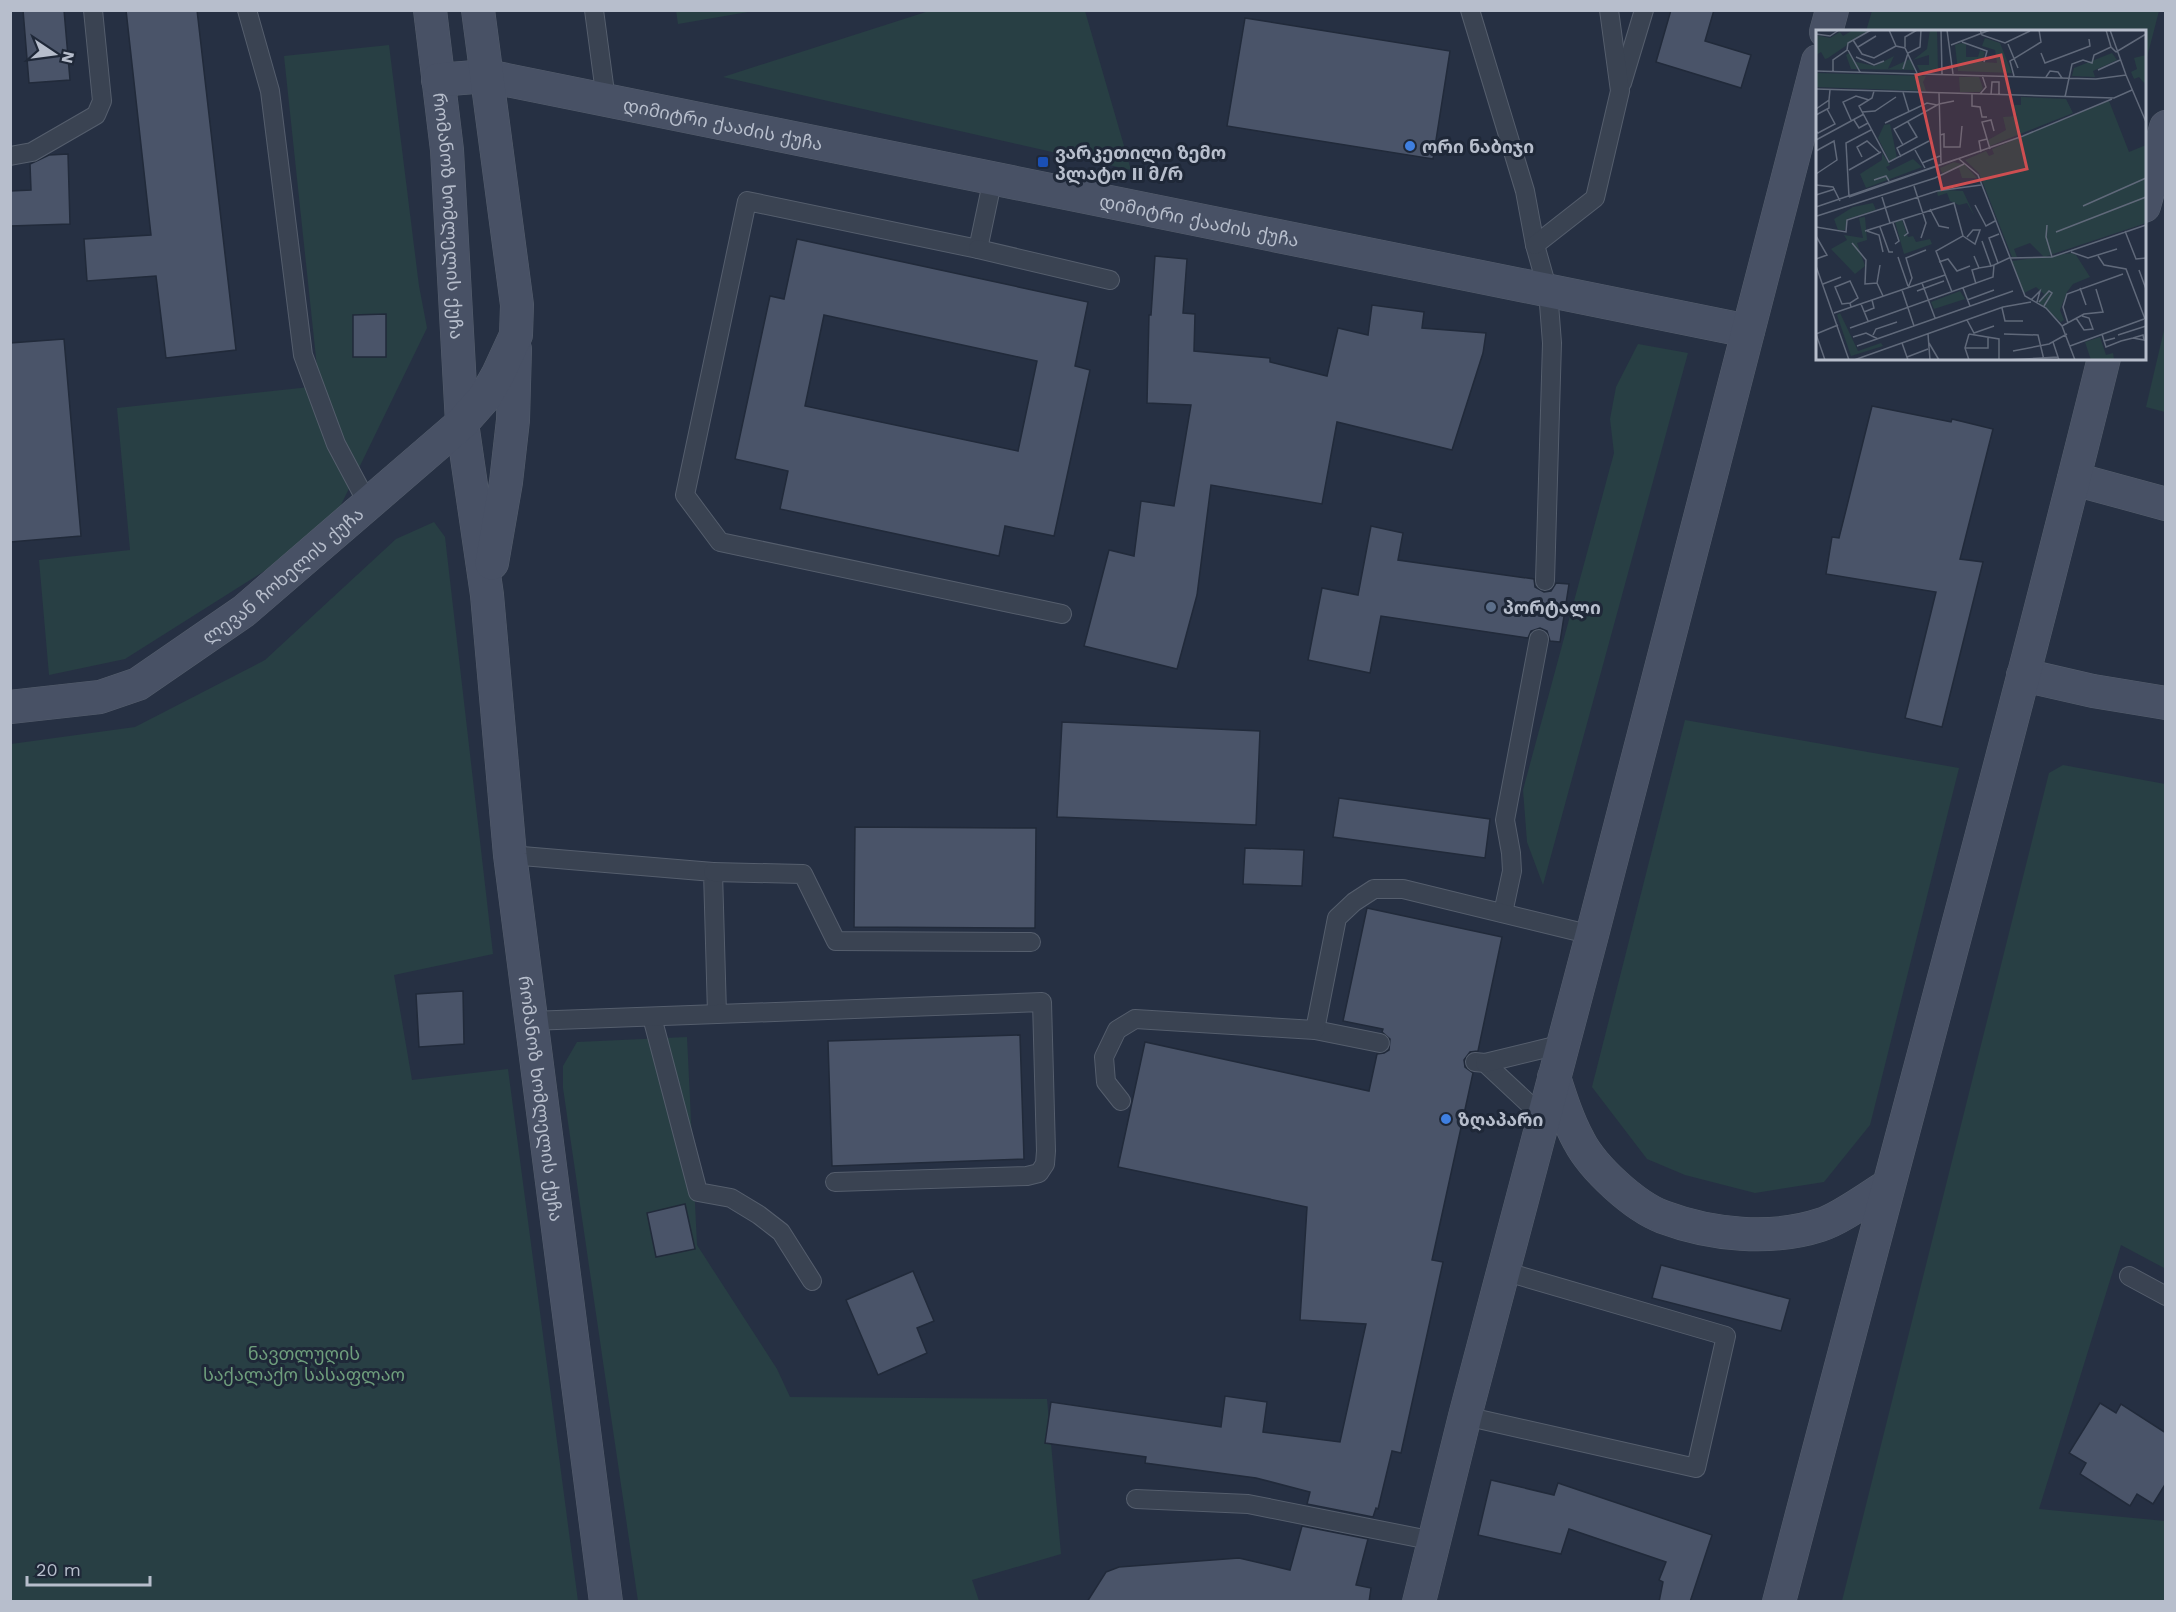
<svg xmlns="http://www.w3.org/2000/svg" width="2176" height="1612" viewBox="0 0 2176 1612" font-family="'Work Sans','Noto Sans Georgian',sans-serif">
  <style>
    .green { fill: #283f44 }
    .building { fill: #4a5469; stroke: #212a3a; stroke-width: 1.5; fill-rule: evenodd }
    .lines { fill: none; stroke-linecap: round; stroke-linejoin: round }
    .lane-casing { stroke: #555e6d; stroke-width: 20 }
    .secondary-casing { stroke: #555e6d; stroke-width: 34 }
    .lane { stroke: #3a4352; stroke-width: 18 }
    .secondary { stroke: #485165; stroke-width: 33 }
    .shop-dot { fill: #3f7fe0; stroke: #1f2838; stroke-width: 2 }
    .transit-dot { fill: #1a4fb4; stroke: #1f2838; stroke-width: 2 }
    .service-dot { fill: #5c6f8a; stroke: #1f2838; stroke-width: 2 }
    .labels { text-anchor: middle; dominant-baseline: central; stroke-width: 6; stroke-linejoin: round; paint-order: stroke }
    .street-label { font-size: 18px; fill: #b7becc; stroke: #1f2838 }
    .poi-label { font-size: 18px; font-weight: bold; fill: #b7becc; stroke: #1f2838; text-anchor: start }
    .park-label { font-size: 18px; fill: #6e9e7c; stroke: #1f2838 }
    .inset-road { fill: none; stroke: #60697a; stroke-width: 1.5 }
    .view { fill: #ce4e51; fill-opacity: 0.15; stroke: #ce4e51; stroke-width: 3 }
    .inset-edge { fill: none; stroke: #b7becc; stroke-width: 3 }
  </style>
  <rect width="100%" height="100%" fill="#263043"/>
  <!-- green -->
  <g class="green">
    <path d="M 676,10 L 754,10 L 754,11 L 678,24 Z"/>
    <path d="M 929,11 L 1085,11 L 1131,170 L 723,77 Z"/>
    <path d="M 1872,11 L 1872,10 L 2159,11 L 2145,65 L 2144,32 L 1866,31 Z"/>
    <path d="M 389,45 L 419,286 L 427,328 L 339,509 L 277,563 L 125,659 L 49,675 L 39,560 L 130,550 L 117,408 L 319,386 L 284,56 Z"/>
    <path d="M 2165,326 L 2166,412 L 2165,412 L 2146,407 Z"/>
    <path d="M 1638,344 L 1688,353 L 1543,885 L 1527,842 L 1523,790 L 1614,453 L 1610,419 L 1616,387 Z"/>
    <path d="M 434,522 L 445,537 L 493,954 L 394,975 L 412,1080 L 508,1069 L 578,1601 L 11,1601 L 11,744 L 135,727 L 265,660 L 396,539 Z"/>
    <path d="M 1685,720 L 1959,768 L 1870,1125 L 1824,1182 L 1755,1193 L 1685,1175 L 1647,1159 L 1592,1087 Z"/>
    <path d="M 2063,765 L 2165,784 L 2166,1269 L 2121,1245 L 2039,1509 L 2165,1521 L 2165,1601 L 1842,1601 L 2049,773 Z"/>
    <path d="M 687,1037 L 697,1245 L 777,1369 L 790,1397 L 1047,1399 L 1061,1554 L 972,1580 L 979,1601 L 638,1601 L 563,1088 L 563,1066 L 577,1042 Z"/>
  </g>
  <!-- building -->
  <g class="building">
    <path d="M 23,10 L 64,10 L 70,80 L 29,83 Z"/>
    <path d="M 126,10 L 197,10 L 236,350 L 166,358 L 156,276 L 87,281 L 84,239 L 151,235 Z"/>
    <path d="M 1671,10 L 1714,10 L 1705,41 L 1751,55 L 1741,88 L 1656,62 Z"/>
    <path d="M 1245,18 L 1450,51 L 1433,159 L 1227,126 Z"/>
    <path d="M 68,154 L 70,224 L 10,226 L 10,191 L 31,190 L 30,164 L 49,155 Z"/>
    <path d="M 797,239 L 1088,302 L 1075,366 L 1090,370 L 1054,536 L 1005,526 L 999,556 L 780,509 L 788,471 L 735,459 L 770,296 L 784,299 ZM 824,315 L 1037,361 L 1018,451 L 805,406 Z"/>
    <path d="M 1155,256 L 1187,259 L 1183,313 L 1195,314 L 1194,351 L 1270,358 L 1270,362 L 1327,376 L 1338,328 L 1368,335 L 1372,305 L 1424,312 L 1422,328 L 1486,333 L 1483,353 L 1452,450 L 1337,422 L 1322,504 L 1211,485 L 1197,595 L 1177,669 L 1084,646 L 1109,550 L 1134,556 L 1141,501 L 1174,506 L 1191,405 L 1147,403 L 1149,315 L 1151,315 Z"/>
    <path d="M 386,314 L 386,357 L 353,357 L 353,315 Z"/>
    <path d="M 64,339 L 81,536 L 10,542 L 10,343 Z"/>
    <path d="M 1872,406 L 1951,422 L 1952,419 L 1993,429 L 1960,559 L 1983,562 L 1942,727 L 1905,718 L 1936,592 L 1826,574 L 1832,537 L 1839,538 Z"/>
    <path d="M 1371,526 L 1403,533 L 1398,560 L 1534,579 L 1535,587 L 1544,592 L 1551,591 L 1556,583 L 1569,584 L 1560,642 L 1550,641 L 1547,631 L 1540,628 L 1531,631 L 1528,638 L 1381,616 L 1370,673 L 1308,660 L 1322,588 L 1358,595 Z"/>
    <path d="M 1062,722 L 1260,731 L 1256,825 L 1057,817 Z"/>
    <path d="M 1339,798 L 1490,819 L 1485,858 L 1333,837 Z"/>
    <path d="M 855,827 L 1036,828 L 1035,928 L 854,927 Z"/>
    <path d="M 1245,848 L 1304,850 L 1302,886 L 1243,884 Z"/>
    <path d="M 1367,908 L 1502,937 L 1478,1051 L 1470,1052 L 1464,1060 L 1465,1067 L 1473,1073 L 1432,1260 L 1443,1262 L 1401,1453 L 1392,1451 L 1378,1509 L 1376,1508 L 1373,1517 L 1307,1504 L 1310,1492 L 1256,1478 L 1145,1463 L 1146,1457 L 1045,1443 L 1051,1402 L 1221,1427 L 1225,1396 L 1267,1402 L 1263,1432 L 1340,1442 L 1366,1324 L 1300,1320 L 1307,1207 L 1118,1167 L 1145,1042 L 1369,1091 L 1377,1054 L 1384,1053 L 1389,1050 L 1390,1039 L 1382,1032 L 1383,1029 L 1343,1021 Z"/>
    <path d="M 463,991 L 464,1044 L 419,1047 L 416,994 Z"/>
    <path d="M 1020,1035 L 1024,1159 L 832,1166 L 828,1041 Z"/>
    <path d="M 685,1204 L 695,1249 L 656,1257 L 647,1213 Z"/>
    <path d="M 1661,1265 L 1790,1299 L 1781,1331 L 1652,1298 Z"/>
    <path d="M 913,1271 L 934,1321 L 917,1328 L 927,1353 L 878,1375 L 846,1300 Z"/>
    <path d="M 2100,1403 L 2116,1413 L 2121,1404 L 2166,1433 L 2166,1483 L 2153,1504 L 2137,1494 L 2130,1506 L 2080,1474 L 2086,1463 L 2069,1453 Z"/>
    <path d="M 1491,1480 L 1554,1495 L 1558,1483 L 1712,1535 L 1690,1602 L 1659,1602 L 1663,1582 L 1659,1580 L 1666,1562 L 1569,1529 L 1561,1554 L 1478,1535 Z"/>
    <path d="M 1302,1526 L 1368,1539 L 1356,1585 L 1371,1588 L 1369,1602 L 1087,1602 L 1106,1572 L 1119,1567 L 1239,1558 L 1290,1570 Z"/>
  </g>
  <g class="lines">
    <defs>
      <g id="lane">
        <path d="M 247,10 L 270,91 L 303,355 L 336,444 L 368,504"/>
        <path d="M 594,10 L 606,100"/>
        <path d="M 1470,10 L 1525,191 L 1535,245 L 1548,291 L 1552,343 L 1545,581"/>
        <path d="M 1622,83 L 1644,10"/>
        <path d="M 10,156 L 32,152 L 96,115 L 102,101 L 93,10"/>
        <path d="M 993,178 L 978,249 L 747,201 L 685,495 L 720,542 L 1062,614"/>
        <path d="M 1535,245 L 1595,198 L 1620,91 L 1609,10"/>
        <path d="M 978,249 L 1110,280"/>
        <path d="M 510,855 L 713,872 L 717,1014"/>
        <path d="M 713,872 L 803,874 L 836,941 L 1031,942"/>
        <path d="M 1503,913 L 1512,871 L 1511,853 L 1505,820 L 1539,639"/>
        <path d="M 652,1017 L 698,1192 L 731,1198 L 759,1215 L 781,1232 L 812,1281"/>
        <path d="M 530,1021 L 1042,1002 L 1046,1151 L 1045,1164 L 1039,1173 L 1027,1176 L 835,1182"/>
        <path d="M 1315,1030 L 1380,1043"/>
        <path d="M 1475,1062 L 1485,1063 L 1543,1117"/>
        <path d="M 1485,1063 L 1563,1044"/>
        <path d="M 1121,1101 L 1106,1082 L 1104,1057 L 1117,1030 L 1135,1019 L 1315,1030 L 1337,918 L 1354,902 L 1374,889 L 1403,889 L 1592,935"/>
        <path d="M 2129,1276 L 2166,1296"/>
        <path d="M 1465,1416 L 1696,1468 L 1726,1336 L 1503,1271"/>
        <path d="M 1136,1499 L 1248,1504 L 1434,1541"/>
      </g>
      <g id="secondary">
        <path id="s1" d="M 430,10 L 447,150 L 462,423 L 487,595 L 510,855 L 606,1602"/>
        <path d="M 1826,32 L 1832,10"/>
        <path id="s2" d="M 438,80 L 487,76 L 1748,331"/>
        <path d="M 2144,206 L 2166,127"/>
        <path d="M 2074,479 L 2166,504"/>
        <path d="M 492,563 L 506,482 L 513,420 L 515,349"/>
        <path d="M 2023,675 L 2093,691 L 2166,703"/>
        <path id="s3" d="M 10,707 L 100,697 L 138,684 L 244,611 L 462,423 L 485,397 L 498,374 L 516,335 L 517,305 L 478,10"/>
        <path d="M 1554,1077 C 1561,1099 1568,1121 1579,1141 C 1593,1168 1634,1206 1663,1217 C 1711,1235 1771,1241 1820,1225 C 1838,1220 1870,1197 1887,1186"/>
        <path d="M 1419,1602 L 1465,1416 L 1592,935 L 1818,61"/>
        <path d="M 1779,1602 C 1887,1187 2001,774 2104,358"/>
      </g>
    </defs>
    <!-- lane casing -->
    <use href="#lane" class="lane-casing"/>
    <!-- secondary casing -->
    <use href="#secondary" class="secondary-casing"/>
    <!-- lane -->
    <use href="#lane" class="lane"/>
    <!-- secondary -->
    <use href="#secondary" class="secondary"/>
  </g>
  <!-- markers -->
  <g class="shop-dot">
    <circle cx="1410" cy="146" r="6"/>
    <circle cx="1446" cy="1119" r="6"/>
  </g>
  <rect class="transit-dot" x="1037" y="156" width="12" height="12" rx="3"/>
  <circle class="service-dot" cx="1491" cy="607" r="6"/>
  <g class="labels">
    <!-- street labels -->
    <g class="street-label">
      <text stroke="none"><textPath href="#s2" startOffset="290">დიმიტრი ქააძის ქუჩა</textPath></text>
      <text stroke="none"><textPath href="#s1" startOffset="207">რომანოზ ხომლელის ქუჩა</textPath></text>
      <text stroke="none"><textPath href="#s2" startOffset="776">დიმიტრი ქააძის ქუჩა</textPath></text>
      <text stroke="none"><textPath href="#s3" startOffset="312">ლევან ჩოხელის ქუჩა</textPath></text>
      <text stroke="none"><textPath href="#s1" startOffset="1095">რომანოზ ხომლელის ქუჩა</textPath></text>
    </g>
    <!-- poi labels -->
    <g class="poi-label">
      <text x="1422" y="146">ორი ნაბიჯი</text>
      <text x="1055" y="152">ვარკეთილი ზემო<tspan x="1055" dy="21">პლატო II მ/რ</tspan></text>
      <text x="1503" y="607">პორტალი</text>
      <text x="1458" y="1119">ზღაპარი</text>
    </g>
    <!-- park labels -->
    <g class="park-label">
      <text x="304" y="1353">ნავთლუღის<tspan x="304" dy="21">საქალაქო სასაფლაო</tspan></text>
    </g>
  </g>
  <!-- overview -->
  <g transform="translate(1816 30)">
    <rect width="330" height="330" fill="#263043"/>
    <path d="M 37,0 L 53,0 L 12,28 L 9,29 L 5,22 L 0,25 L 0,5 L 14,8 L 24,2 L 27,6 ZM 114,0 L 121,0 L 122,41 L 104,41 L 101,35 L 113,35 L 113,25 L 97,30 L 111,19 ZM 169,8 L 184,13 L 196,43 L 142,41 L 139,15 L 145,13 L 150,14 L 150,27 L 162,27 L 164,20 L 169,22 L 166,32 L 181,33 L 179,20 L 166,16 ZM 33,23 L 40,32 L 59,36 L 78,26 L 72,39 L 94,29 L 100,40 L 35,39 L 30,25 ZM 296,23 L 301,30 L 277,41 L 279,47 L 256,46 L 258,38 ZM 330,25 L 330,55 L 323,47 L 318,49 L 315,42 L 321,39 L 318,28 ZM 0,43 L 110,46 L 107,52 L 110,61 L 0,57 ZM 143,47 L 163,47 L 167,58 L 164,62 L 144,62 ZM 205,67 L 250,69 L 257,83 L 174,116 L 172,110 L 190,100 L 187,87 L 201,86 L 196,75 L 205,75 ZM 293,71 L 313,122 L 330,115 L 330,193 L 228,227 L 214,213 L 198,219 L 201,227 L 196,227 L 163,143 L 149,130 L 170,121 L 173,126 L 178,124 L 176,119 ZM 74,94 L 81,128 L 74,132 L 62,108 L 68,95 ZM 66,123 L 74,135 L 70,137 L 73,141 L 97,129 L 106,137 L 50,158 L 44,144 L 66,130 ZM 138,132 L 149,135 L 161,148 L 146,148 L 143,138 L 126,143 L 124,138 ZM 128,160 L 147,161 L 159,187 L 151,173 L 143,175 L 134,171 L 131,163 L 122,166 L 121,162 ZM 57,173 L 60,180 L 31,189 L 29,200 L 22,200 L 18,189 L 37,177 ZM 49,187 L 51,210 L 41,213 L 49,236 L 39,244 L 15,219 L 31,210 L 28,205 L 47,208 L 43,188 ZM 86,190 L 92,207 L 97,206 L 100,212 L 114,209 L 116,214 L 88,224 L 79,192 ZM 255,223 L 260,225 L 274,247 L 257,254 L 251,262 L 244,280 L 248,290 L 245,292 L 222,272 L 228,264 L 220,257 L 208,263 L 196,231 ZM 144,261 L 149,269 L 118,279 L 115,272 ZM 24,283 L 42,321 L 65,313 L 67,316 L 35,326 L 21,285 ZM 284,307 L 290,325 L 297,323 L 298,329 L 275,330 L 269,312 Z" fill="#283f44"/>
    <path class="inset-road" d="M 73,0 L 80,16 L 89,18 L 101,43M 125,0 L 126,44M 131,0 L 137,44M 164,0 L 166,5 L 189,13 L 214,1M 290,0 L 295,17 L 300,22M 294,0 L 310,45M 0,4 L 14,6 L 23,0M 37,10 L 46,24 L 58,28 L 80,16M 146,12 L 171,21 L 168,32M 192,14 L 202,38M 135,15 L 174,0M 42,17 L 60,6M 89,17 L 89,7 L 101,0M 32,20 L 44,42M 300,22 L 330,4M 225,23 L 229,33 L 274,16 L 273,9M 40,27 L 58,35 L 68,31M 87,39 L 92,23 L 104,17 L 105,0M 282,40 L 304,30M 0,41 L 280,49 L 310,45 L 330,92M 17,41 L 17,30 L 31,20 L 32,13 L 55,0M 198,46 L 194,31 L 225,12 L 223,0M 230,47 L 234,41 L 242,42 L 246,48M 0,59 L 298,68 L 316,60M 58,61 L 56,68 L 43,76 L 73,132 L 113,111M 87,62 L 93,82M 123,63 L 125,133M 156,64 L 156,76 L 164,77 L 166,87 L 171,87M 164,64 L 170,57 L 166,45M 175,65 L 176,52 L 183,52 L 183,65M 249,67 L 256,34 L 267,30 L 276,33 L 278,25 L 295,17M 0,79 L 13,70 L 14,60M 46,82 L 59,81 L 80,67M 0,85 L 13,78 L 13,70M 35,90 L 27,72 L 40,66 L 53,70M 38,90 L 43,98 L 52,93M 69,93 L 111,73 L 121,75M 0,101 L 2,103 L 19,94 L 11,79M 124,105 L 128,104 L 128,117 L 144,117 L 146,96M 0,110 L 48,84M 87,115 L 78,99 L 123,74 L 138,71M 174,119 L 166,92 L 175,90 L 178,101M 99,120 L 109,138M 0,121 L 18,111 L 21,130 L 0,144M 165,122 L 163,111 L 171,109M 46,127 L 41,117 L 51,111 L 64,123M 85,127 L 81,118 L 101,107 L 92,92M 143,129 L 162,145 L 209,266 L 230,278 L 246,296 L 259,330M 106,133 L 124,126M 33,140 L 65,122M 58,150 L 70,146 L 73,151M 0,155 L 17,157 L 24,171M 98,156 L 110,193 L 105,208M 0,165 L 19,159M 33,167 L 207,106 L 296,69M 33,167 L 30,113 L 55,100M 66,167 L 74,193M 159,175 L 170,196 L 179,191M 267,176 L 330,148M 0,177 L 141,129M 114,179 L 123,196 L 133,198M 1,186 L 119,148 L 148,134M 87,189 L 92,203 L 88,206M 77,193 L 83,211 L 79,214M 231,195 L 230,207 L 236,227M 0,197 L 30,202 L 31,190 L 121,161 L 165,155M 64,197 L 73,222 L 77,222M 49,201 L 138,173 L 147,206 L 120,221 L 136,262M 51,201 L 63,205 L 67,222M 309,201 L 320,229 L 330,228M 240,202 L 330,167M 0,206 L 11,225 L 0,229M 147,206 L 159,214 L 164,200 L 157,200 L 151,207M 166,211 L 175,236 L 178,235M 36,213 L 50,230 L 49,254 L 61,253 L 67,266M 255,222 L 272,228 L 301,219M 158,226 L 163,238 L 175,236M 282,226 L 288,235 L 310,239 L 329,289M 82,227 L 92,256M 123,232 L 132,229 L 141,241 L 154,236M 182,233 L 173,208 L 183,204M 178,235 L 193,228 L 236,227 L 330,195M 0,236 L 33,330M 323,240 L 330,259M 61,253 L 64,235M 106,253 L 119,288M 7,254 L 25,247M 160,254 L 156,240 L 163,238M 92,258 L 96,248 L 90,228 L 110,220M 147,258 L 154,276M 264,258 L 270,275M 86,260 L 98,296M 101,261 L 128,251M 151,270 L 178,260M 215,270 L 224,261 L 221,272M 223,272 L 233,261 L 236,263 L 228,276M 34,273 L 26,274 L 19,257 L 34,251 L 42,268 L 34,273 L 35,277M 45,274 L 52,291M 186,278 L 189,291 L 207,291M 48,282 L 58,278 L 56,270M 18,283 L 129,245M 260,288 L 268,300 L 277,299 L 273,288 L 266,286M 151,290 L 158,303 L 178,296M 252,293 L 247,277 L 251,264 L 307,244M 246,296 L 268,284 L 287,282 L 280,259M 34,298 L 177,247 L 178,235M 0,304 L 9,330M 0,304 L 22,295M 112,304 L 114,330M 153,304 L 183,309 L 183,330M 188,304 L 222,305 L 228,330M 286,304 L 288,311 L 299,308M 57,305 L 60,299 L 81,292M 302,305 L 330,296M 37,307 L 50,303 L 62,309M 288,311 L 290,317 L 305,311 L 317,308 L 327,305 L 328,310 L 317,308M 237,312 L 243,330M 86,313 L 92,330M 113,313 L 123,330M 41,316 L 197,261M 254,316 L 328,289M 149,318 L 172,318 L 172,307M 197,321 L 233,314 L 251,304M 91,327 L 112,319M 38,330 L 187,277 L 215,272M 153,330 L 149,318 L 153,304M 190,330 L 242,327"/>
    <path class="view" d="M 185,25 L 211,139 L 126,159 L 100,45 Z"/>
    <rect width="330" height="330" class="inset-edge"/>
  </g>
  <!-- border -->
  <rect width="2176" height="1612" fill="none" stroke="#b7becc" stroke-width="24"/>
  <!-- north arrow -->
  <g transform="translate(54 54) rotate(103)" stroke="#1f2838" stroke-width="4.5" paint-order="stroke">
  <path d="M0-4.5L10 22L0 15L-10 22Z" fill="#b7becc"/>
  <text y="-9" font-size="16" font-weight="bold" text-anchor="middle" fill="#b7becc">N</text>
  </g>
  <!-- scale -->
  <path d="M27 1576v9h123v-9" fill="none" stroke="#b7becc" stroke-width="3"/>
  <text x="36" y="1576" font-size="18" fill="#b7becc" stroke="#1f2838" stroke-width="4.5" paint-order="stroke">20 m</text>
</svg>
